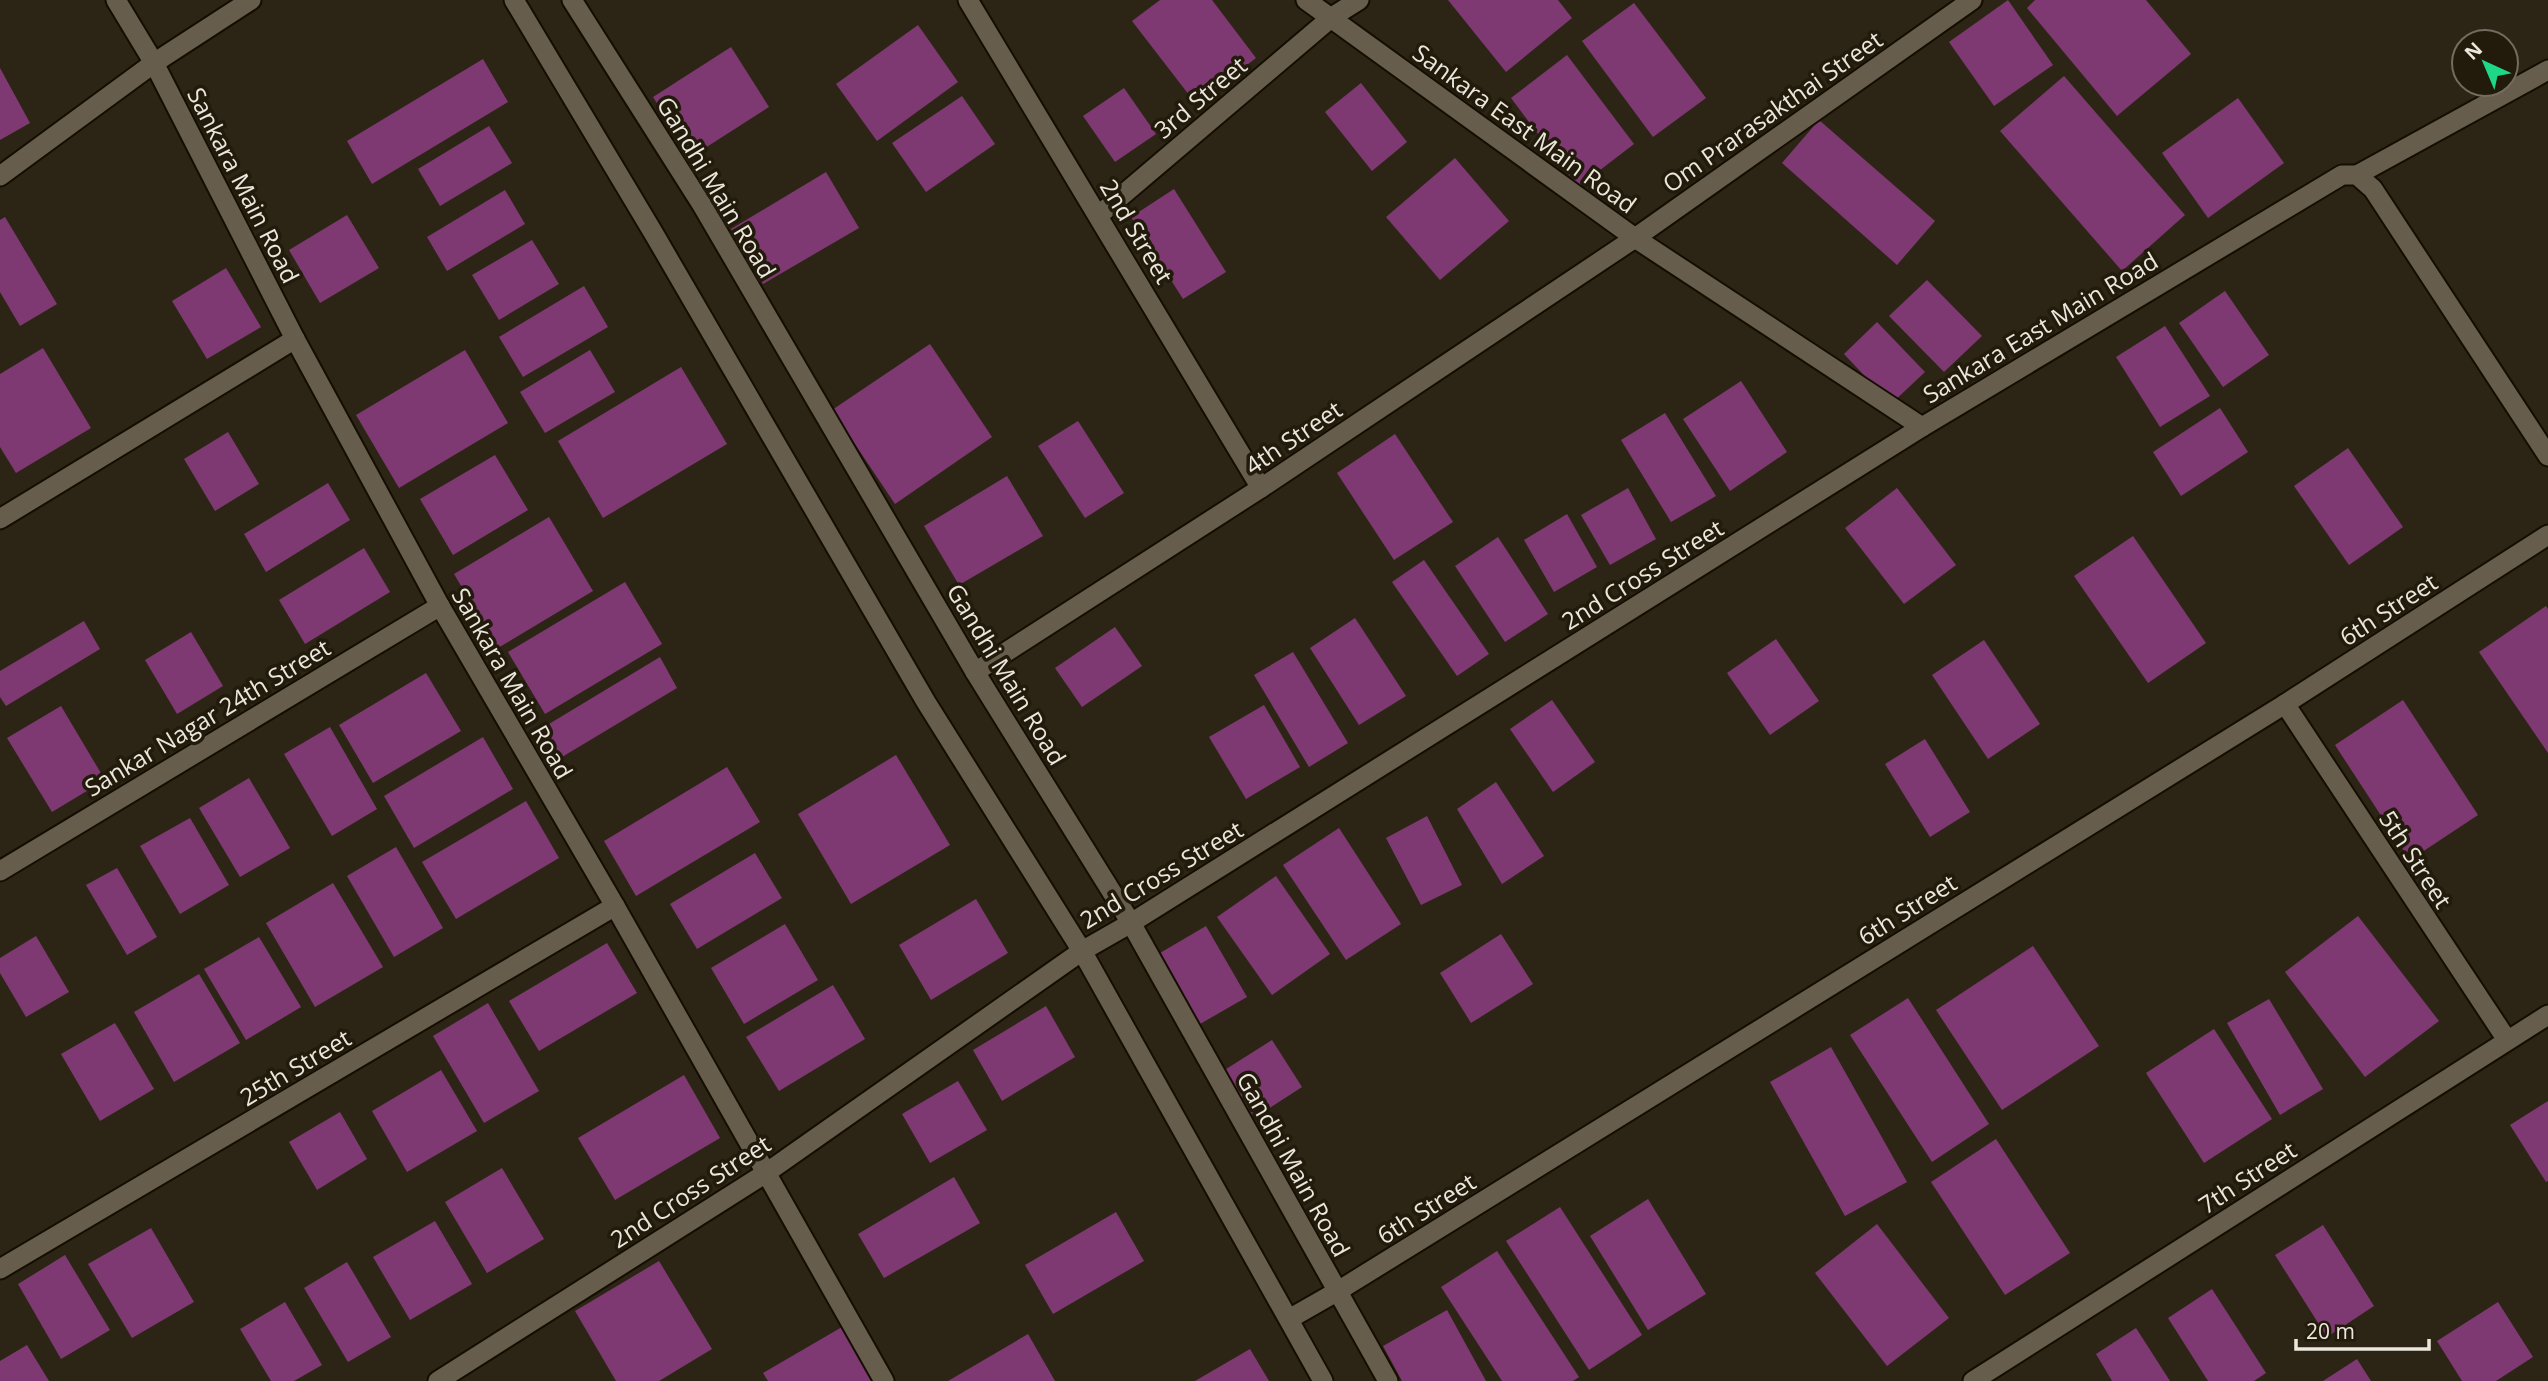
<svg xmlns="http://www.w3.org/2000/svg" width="2548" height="1381" viewBox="0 0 2548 1381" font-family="'Open Sans',sans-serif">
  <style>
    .building { fill: #7f3972 }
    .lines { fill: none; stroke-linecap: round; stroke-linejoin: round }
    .minor-casing { stroke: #140e02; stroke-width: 23 }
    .tertiary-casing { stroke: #140e02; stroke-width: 23 }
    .minor { stroke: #665d4c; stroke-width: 19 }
    .tertiary { stroke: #665d4c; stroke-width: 19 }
    .labels { text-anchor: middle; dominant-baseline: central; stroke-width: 7; stroke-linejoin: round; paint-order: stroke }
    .street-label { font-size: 24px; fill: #ebe7dd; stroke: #221b0c }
  </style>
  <rect width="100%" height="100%" fill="#2c2515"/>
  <!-- building -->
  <g class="building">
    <path d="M 1160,0 L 1212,0 L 1256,58 L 1196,104 L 1132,21 Z"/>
    <path d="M 1448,0 L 1558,0 L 1572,18 L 1506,72 Z"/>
    <path d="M 2008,0 L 2053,65 L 1994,106 L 1949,42 Z"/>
    <path d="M 2035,0 L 2146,0 L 2191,54 L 2117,116 L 2027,8 Z"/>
    <path d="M 1634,3 L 1706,98 L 1653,137 L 1582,41 Z"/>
    <path d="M 918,25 L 958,82 L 877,141 L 836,84 Z"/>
    <path d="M 731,47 L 769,107 L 691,157 L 653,97 Z"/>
    <path d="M 1567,55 L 1634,144 L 1578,187 L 1511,98 Z"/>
    <path d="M 483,59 L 508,102 L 372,184 L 347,141 Z"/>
    <path d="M 0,68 L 30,123 L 0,140 Z"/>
    <path d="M 2064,76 L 2185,215 L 2122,271 L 2000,131 Z"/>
    <path d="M 1361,83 L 1407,142 L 1372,171 L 1325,112 Z"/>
    <path d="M 1124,88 L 1156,134 L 1115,162 L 1083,116 Z"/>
    <path d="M 962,96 L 995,144 L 926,192 L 892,143 Z"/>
    <path d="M 2238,98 L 2284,163 L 2208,218 L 2162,153 Z"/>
    <path d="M 1819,120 L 1935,221 L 1897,265 L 1782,163 Z"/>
    <path d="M 489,126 L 512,163 L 440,206 L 418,169 Z"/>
    <path d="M 1455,158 L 1509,221 L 1440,280 L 1386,217 Z"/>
    <path d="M 826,172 L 859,228 L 763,284 L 731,229 Z"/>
    <path d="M 1174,189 L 1226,272 L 1183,299 L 1131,217 Z"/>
    <path d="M 505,190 L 525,224 L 447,271 L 427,237 Z"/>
    <path d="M 347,215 L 379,268 L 320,303 L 289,250 Z"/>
    <path d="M 5,217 L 57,304 L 20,326 L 0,292 L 0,220 Z"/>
    <path d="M 532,240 L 559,284 L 499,320 L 472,275 Z"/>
    <path d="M 226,268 L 261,327 L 207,359 L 172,301 Z"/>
    <path d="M 1927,280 L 1982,336 L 1944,372 L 1889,316 Z"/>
    <path d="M 584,286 L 608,327 L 523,377 L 499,337 Z"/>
    <path d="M 2225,291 L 2269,355 L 2223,387 L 2179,323 Z"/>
    <path d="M 1877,322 L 1925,372 L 1891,404 L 1844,354 Z"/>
    <path d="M 2165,326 L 2210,396 L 2160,427 L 2116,357 Z"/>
    <path d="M 930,344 L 992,437 L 895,504 L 832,410 Z"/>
    <path d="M 43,348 L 91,428 L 16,473 L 0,447 L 0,374 Z"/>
    <path d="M 465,350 L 508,423 L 399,488 L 356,415 Z"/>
    <path d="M 590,350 L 615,392 L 545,433 L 520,392 Z"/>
    <path d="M 681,367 L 727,444 L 603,518 L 558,441 Z"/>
    <path d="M 1741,381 L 1787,452 L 1730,491 L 1683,419 Z"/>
    <path d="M 2220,408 L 2248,452 L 2181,496 L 2153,452 Z"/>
    <path d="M 1665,413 L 1716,496 L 1671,522 L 1621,440 Z"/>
    <path d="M 1078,421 L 1124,493 L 1085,518 L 1038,446 Z"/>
    <path d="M 228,432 L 259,484 L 215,511 L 184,459 Z"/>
    <path d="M 1395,434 L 1453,522 L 1394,560 L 1337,473 Z"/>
    <path d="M 2348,448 L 2403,527 L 2349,565 L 2294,486 Z"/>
    <path d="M 495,455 L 528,510 L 453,555 L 420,499 Z"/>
    <path d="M 1007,476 L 1043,536 L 959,585 L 924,526 Z"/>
    <path d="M 328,483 L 350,520 L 266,572 L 244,534 Z"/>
    <path d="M 1628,488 L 1656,539 L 1610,565 L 1581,515 Z"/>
    <path d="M 1897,488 L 1956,565 L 1904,604 L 1845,528 Z"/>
    <path d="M 1567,514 L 1597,567 L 1554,592 L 1524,540 Z"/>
    <path d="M 549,517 L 593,591 L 498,648 L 454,574 Z"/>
    <path d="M 2133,536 L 2206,643 L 2148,683 L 2074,576 Z"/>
    <path d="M 1498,537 L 1548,614 L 1505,642 L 1455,566 Z"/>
    <path d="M 364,548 L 390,592 L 305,644 L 279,600 Z"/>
    <path d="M 1424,560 L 1489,654 L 1457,676 L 1392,582 Z"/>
    <path d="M 625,582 L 662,644 L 545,714 L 508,652 Z"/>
    <path d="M 2546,606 L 2548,609 L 2548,753 L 2479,652 Z"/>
    <path d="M 1355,618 L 1406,696 L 1359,725 L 1310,648 Z"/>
    <path d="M 84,621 L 100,649 L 6,706 L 0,697 L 0,671 Z"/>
    <path d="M 1115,627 L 1142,666 L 1082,707 L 1055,668 Z"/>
    <path d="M 191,632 L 223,686 L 177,714 L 145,660 Z"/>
    <path d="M 1776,639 L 1819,701 L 1770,735 L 1727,673 Z"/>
    <path d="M 1984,640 L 2040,724 L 1988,759 L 1932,675 Z"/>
    <path d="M 1293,652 L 1348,743 L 1309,767 L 1254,675 Z"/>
    <path d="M 660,657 L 677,688 L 557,760 L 539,730 Z"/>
    <path d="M 426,673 L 461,731 L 373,783 L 339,725 Z"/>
    <path d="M 1552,700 L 1595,762 L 1553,792 L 1510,729 Z"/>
    <path d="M 2403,700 L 2478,815 L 2410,860 L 2335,745 Z"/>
    <path d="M 1264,705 L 1300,767 L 1246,799 L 1209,737 Z"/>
    <path d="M 61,706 L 105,780 L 52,812 L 7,738 Z"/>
    <path d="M 330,727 L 377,809 L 332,836 L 284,754 Z"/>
    <path d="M 483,737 L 513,789 L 414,848 L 384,796 Z"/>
    <path d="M 1925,739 L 1970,812 L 1930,837 L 1885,764 Z"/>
    <path d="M 896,755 L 950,845 L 851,904 L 798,814 Z"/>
    <path d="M 727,767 L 760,822 L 636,896 L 604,841 Z"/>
    <path d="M 249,778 L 290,848 L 240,877 L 199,808 Z"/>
    <path d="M 1496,782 L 1544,856 L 1502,884 L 1457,809 Z"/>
    <path d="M 526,801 L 559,858 L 456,919 L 422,862 Z"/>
    <path d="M 1427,816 L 1462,885 L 1421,905 L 1386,838 Z"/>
    <path d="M 190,818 L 229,885 L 180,914 L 140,846 Z"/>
    <path d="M 1339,828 L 1401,924 L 1346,960 L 1283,865 Z"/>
    <path d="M 396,847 L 443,928 L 394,957 L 347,876 Z"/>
    <path d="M 755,853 L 782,898 L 697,949 L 670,904 Z"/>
    <path d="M 117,868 L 157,937 L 127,955 L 86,885 Z"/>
    <path d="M 1276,876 L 1330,954 L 1272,995 L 1217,917 Z"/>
    <path d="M 333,883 L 383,967 L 315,1007 L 266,923 Z"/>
    <path d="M 976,899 L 1008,953 L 931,1000 L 899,945 Z"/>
    <path d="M 2358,916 L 2439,1021 L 2365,1077 L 2285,972 Z"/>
    <path d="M 785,924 L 818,980 L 744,1024 L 711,968 Z"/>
    <path d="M 1206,926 L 1247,997 L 1200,1024 L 1160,953 Z"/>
    <path d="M 1501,934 L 1533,984 L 1471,1023 L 1440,973 Z"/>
    <path d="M 36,936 L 69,992 L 26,1017 L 0,973 L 0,958 Z"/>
    <path d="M 259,937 L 301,1007 L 246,1040 L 204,969 Z"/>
    <path d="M 607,943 L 637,993 L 539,1051 L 509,1001 Z"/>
    <path d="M 2033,946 L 2099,1046 L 2002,1110 L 1936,1010 Z"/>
    <path d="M 199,974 L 240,1043 L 174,1082 L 134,1012 Z"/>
    <path d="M 833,985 L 865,1039 L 779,1091 L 746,1037 Z"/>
    <path d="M 1908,998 L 1989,1124 L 1932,1162 L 1850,1035 Z"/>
    <path d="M 2269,999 L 2323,1089 L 2280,1115 L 2227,1023 Z"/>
    <path d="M 488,1003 L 539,1091 L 484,1123 L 433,1036 Z"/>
    <path d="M 1046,1006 L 1075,1057 L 1002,1101 L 973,1050 Z"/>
    <path d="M 115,1023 L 154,1089 L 100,1121 L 61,1054 Z"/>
    <path d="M 2214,1029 L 2272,1119 L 2204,1163 L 2146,1073 Z"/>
    <path d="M 1272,1040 L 1302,1087 L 1254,1118 L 1223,1071 Z"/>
    <path d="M 1831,1047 L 1907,1182 L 1845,1216 L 1770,1082 Z"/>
    <path d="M 441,1070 L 477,1131 L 407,1172 L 372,1111 Z"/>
    <path d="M 684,1075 L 720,1138 L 615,1200 L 578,1138 Z"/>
    <path d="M 958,1081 L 987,1130 L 930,1163 L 902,1114 Z"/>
    <path d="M 2548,1101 L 2548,1181 L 2546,1182 L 2510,1125 Z"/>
    <path d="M 340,1112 L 367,1159 L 317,1190 L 289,1142 Z"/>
    <path d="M 1996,1139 L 2070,1253 L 2005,1295 L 1931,1182 Z"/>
    <path d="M 502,1168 L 544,1239 L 487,1273 L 445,1202 Z"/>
    <path d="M 954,1177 L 980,1223 L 884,1278 L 858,1234 Z"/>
    <path d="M 1648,1199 L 1706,1294 L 1648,1330 L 1590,1236 Z"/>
    <path d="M 1560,1207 L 1642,1335 L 1589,1370 L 1506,1241 Z"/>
    <path d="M 1116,1212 L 1144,1261 L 1053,1314 L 1025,1265 Z"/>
    <path d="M 435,1221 L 472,1284 L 410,1320 L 373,1257 Z"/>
    <path d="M 1877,1224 L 1949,1318 L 1887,1366 L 1815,1273 Z"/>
    <path d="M 2323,1225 L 2374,1306 L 2327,1337 L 2275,1255 Z"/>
    <path d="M 151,1228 L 194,1302 L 132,1338 L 88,1264 Z"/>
    <path d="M 1497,1251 L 1579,1377 L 1573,1381 L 1502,1381 L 1441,1287 Z"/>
    <path d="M 65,1255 L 110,1330 L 61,1359 L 18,1284 Z"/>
    <path d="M 659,1261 L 712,1349 L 659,1381 L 616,1381 L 575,1311 Z"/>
    <path d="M 347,1262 L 391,1337 L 348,1362 L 304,1288 Z"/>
    <path d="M 2212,1289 L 2266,1373 L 2254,1381 L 2208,1381 L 2168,1318 Z"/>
    <path d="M 285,1302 L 322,1365 L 294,1381 L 271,1381 L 240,1329 Z"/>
    <path d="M 2498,1302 L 2533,1357 L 2496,1381 L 2462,1381 L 2437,1341 Z"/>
    <path d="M 1447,1310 L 1486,1381 L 1402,1381 L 1383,1346 Z"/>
    <path d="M 842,1327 L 875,1381 L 768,1381 L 763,1373 Z"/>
    <path d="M 2136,1328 L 2170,1381 L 2112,1381 L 2096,1354 Z"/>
    <path d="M 1028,1334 L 1055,1381 L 948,1381 Z"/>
    <path d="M 27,1345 L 49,1381 L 0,1381 L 0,1361 Z"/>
    <path d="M 1250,1349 L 1269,1381 L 1195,1381 Z"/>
    <path d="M 2357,1359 L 2371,1381 L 2323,1381 Z"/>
  </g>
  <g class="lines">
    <defs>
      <g id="minor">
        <path d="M 116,0 L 154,63 L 295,339 L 440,606 L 615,906 L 884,1381"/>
        <path d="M 968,0 L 1261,488"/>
        <path d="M 1306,0 L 1635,238 L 1922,427"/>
        <path d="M 2357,175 L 2548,70"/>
        <path d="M 0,176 L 154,63 L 251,0"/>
        <path d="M 1099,215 L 1332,17 L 1359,0"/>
        <path d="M 0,519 L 295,339"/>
        <path d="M 975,672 L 1261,488 L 1635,238 L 1972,0"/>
        <path d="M 2285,704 L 2507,1040"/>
        <path d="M 0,871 L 440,606"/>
        <path d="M 0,1269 L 615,906"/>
        <path d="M 1289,1319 L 1338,1291 L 2285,704 L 2548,535"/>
        <path d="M 438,1381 L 766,1173 L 1082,951 L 1131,923 L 1922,427 L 2342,175 L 2357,175 L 2373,189 L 2548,456"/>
        <path d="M 1973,1381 L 2548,1015"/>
      </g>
      <g id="tertiary">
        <path d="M 514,0 L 654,234 L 926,702 L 1082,951 L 1323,1381"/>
        <path d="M 572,0 L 702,205 L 975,672 L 1131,923 L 1388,1381"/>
      </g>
    </defs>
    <!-- minor casing -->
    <use href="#minor" class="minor-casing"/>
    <!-- tertiary casing -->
    <use href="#tertiary" class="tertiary-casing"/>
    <!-- minor -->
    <use href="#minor" class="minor"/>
    <!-- tertiary -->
    <use href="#tertiary" class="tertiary"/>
  </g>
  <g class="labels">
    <!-- street labels -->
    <g class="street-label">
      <text transform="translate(1200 97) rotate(-40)">3rd Street</text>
      <text transform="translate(1772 111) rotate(-35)">Om Prarasakthai Street</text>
      <text transform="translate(1525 128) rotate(36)">Sankara East Main Road</text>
      <text transform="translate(244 185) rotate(63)">Sankara Main Road</text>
      <text transform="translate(717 187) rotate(59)">Gandhi Main Road</text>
      <text transform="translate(1137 231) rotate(59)">2nd Street</text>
      <text transform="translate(2040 327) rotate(-31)">Sankara East Main Road</text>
      <text transform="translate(1293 437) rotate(-34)">4th Street</text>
      <text transform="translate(1642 574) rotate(-32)">2nd Cross Street</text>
      <text transform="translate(2388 609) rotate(-33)">6th Street</text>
      <text transform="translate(1007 674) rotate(59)">Gandhi Main Road</text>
      <text transform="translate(513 683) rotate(60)">Sankara Main Road</text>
      <text transform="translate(207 717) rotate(-31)">Sankar Nagar 24th Street</text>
      <text transform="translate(2416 859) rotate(57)">5th Street</text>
      <text transform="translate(1161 874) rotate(-31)">2nd Cross Street</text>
      <text transform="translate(1907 909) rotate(-32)">6th Street</text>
      <text transform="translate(295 1067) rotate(-31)">25th Street</text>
      <text transform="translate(1294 1164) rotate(61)">Gandhi Main Road</text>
      <text transform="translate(2247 1177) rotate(-33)">7th Street</text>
      <text transform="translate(690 1191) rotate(-33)">2nd Cross Street</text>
      <text transform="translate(1426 1208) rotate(-32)">6th Street</text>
    </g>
  </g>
  <!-- north arrow -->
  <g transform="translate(2485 63) rotate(316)"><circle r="33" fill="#221b0c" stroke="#726d60" stroke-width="2"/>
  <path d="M0-5L12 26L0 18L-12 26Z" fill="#1fd887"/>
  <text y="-10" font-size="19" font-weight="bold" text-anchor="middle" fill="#ebe7dd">N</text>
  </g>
  <!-- scale -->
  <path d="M2296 1339v10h133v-10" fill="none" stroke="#ebe7dd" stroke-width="3.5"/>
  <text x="2306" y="1339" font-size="21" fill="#ebe7dd" stroke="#221b0c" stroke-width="5" paint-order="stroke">20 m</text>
</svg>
